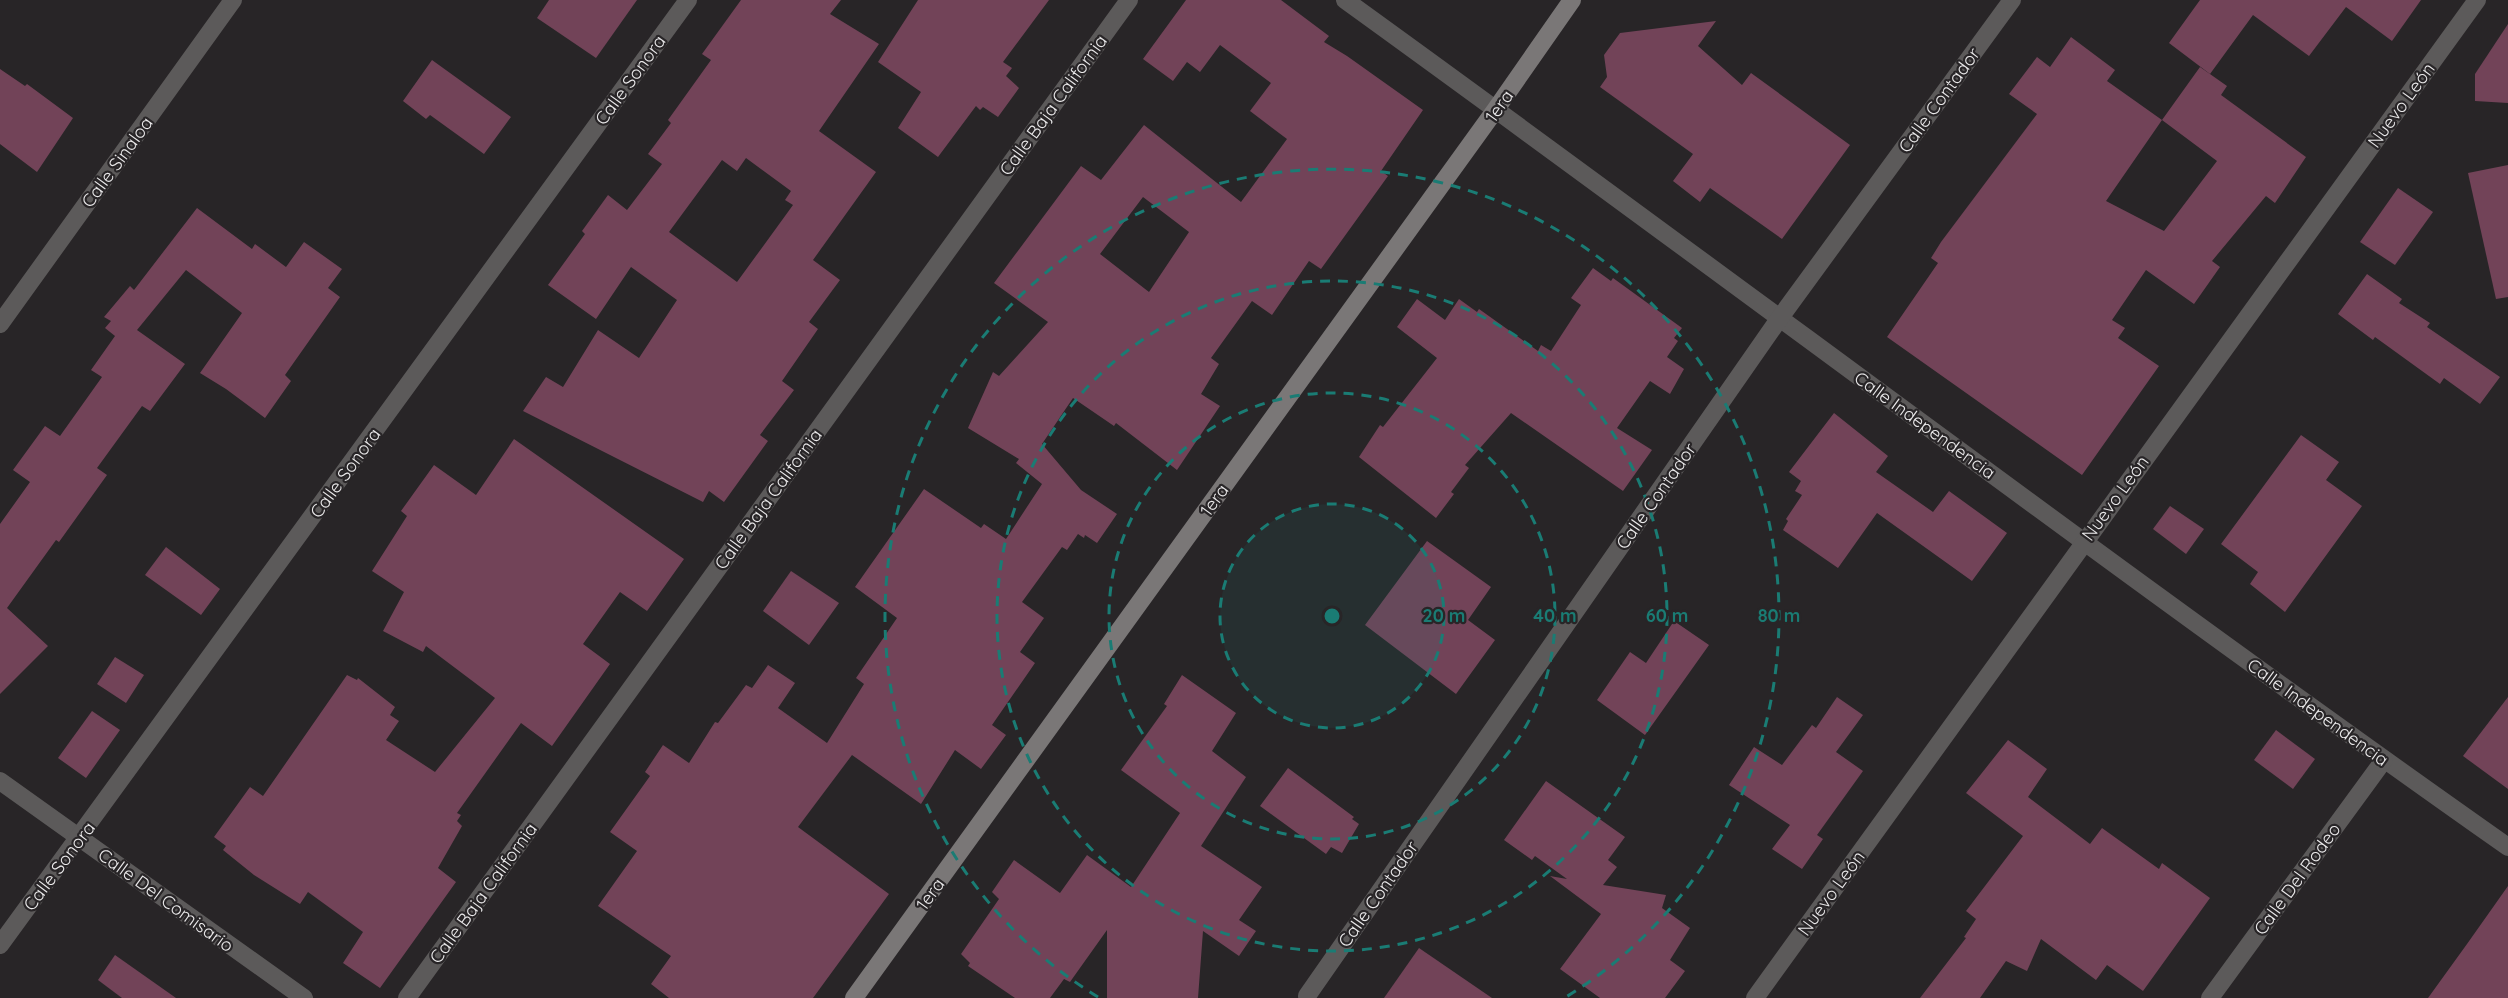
<svg xmlns="http://www.w3.org/2000/svg" width="2508" height="998" viewBox="0 0 2508 998" font-family="Quicksand,sans-serif">
  <style>
    .building { fill: #724358; fill-rule: evenodd }
    .lines { fill: none; stroke-linecap: round; stroke-linejoin: round }
    .street { stroke: #5c5a5a; stroke-width: 18 }
    .secondary { stroke: #7a7777; stroke-width: 18 }
    .ring { fill: none; stroke: #1a7c74; stroke-width: 3; stroke-dasharray: 10 8 }
    .labels { text-anchor: middle; dominant-baseline: central; stroke-width: 4.5; stroke-linejoin: round; paint-order: stroke }
    .street-label { font-size: 18px; fill: #ebeaeb; stroke: #282527 }
    .centre { fill: #1a7c74; stroke: #282527; stroke-width: 3 }
    .ring-label { font-size: 18px; text-anchor: middle; font-weight: bold; fill: #1a7c74; stroke: #282527; stroke-width: 4.5; stroke-linejoin: round; paint-order: stroke }
  </style>
  <rect width="100%" height="100%" fill="#282527"/>
  <!-- building -->
  <g class="building">
    <path d="M 549,0 L 637,0 L 596,58 L 537,18 Z"/>
    <path d="M 741,0 L 841,0 L 830,14 L 879,44 L 819,131 L 876,172 L 813,260 L 840,280 L 809,322 L 818,329 L 782,381 L 794,390 L 760,435 L 768,441 L 724,502 L 709,491 L 703,502 L 523,411 L 546,377 L 563,387 L 598,330 L 639,358 L 677,300 L 631,267 L 596,319 L 548,285 L 585,234 L 582,231 L 608,195 L 627,210 L 662,164 L 648,154 L 671,123 L 668,120 L 711,60 L 702,54 ZM 746,158 L 791,191 L 785,200 L 793,205 L 737,282 L 669,232 L 722,160 L 737,171 Z"/>
    <path d="M 918,0 L 1049,0 L 1003,62 L 1012,68 L 1006,76 L 1019,88 L 998,117 L 983,107 L 980,110 L 976,106 L 938,157 L 898,128 L 921,92 L 878,62 Z"/>
    <path d="M 1186,0 L 1281,0 L 1329,36 L 1324,42 L 1347,56 L 1423,110 L 1381,171 L 1388,176 L 1321,269 L 1309,261 L 1272,315 L 1252,301 L 1211,358 L 1219,364 L 1201,394 L 1220,406 L 1177,470 L 1116,423 L 1114,426 L 1073,398 L 1042,444 L 1081,490 L 1117,514 L 1097,543 L 1085,535 L 1084,538 L 1078,534 L 1067,550 L 1062,547 L 1022,602 L 1044,618 L 1020,652 L 1035,663 L 992,725 L 1006,735 L 981,769 L 955,750 L 921,804 L 852,755 L 798,827 L 889,894 L 813,998 L 669,998 L 651,984 L 671,956 L 598,906 L 637,851 L 610,832 L 650,776 L 645,772 L 663,745 L 689,763 L 715,722 L 718,723 L 746,685 L 752,688 L 768,665 L 795,683 L 778,708 L 827,743 L 864,684 L 856,678 L 897,618 L 855,587 L 924,489 L 981,528 L 984,524 L 1006,539 L 1042,484 L 1016,463 L 1019,459 L 968,428 L 993,372 L 999,376 L 1048,322 L 994,283 L 1081,166 L 1101,180 L 1144,125 L 1241,202 L 1287,139 L 1250,111 L 1271,83 L 1220,45 L 1200,72 L 1187,62 L 1173,81 L 1143,59 ZM 1143,197 L 1189,232 L 1149,292 L 1100,254 Z"/>
    <path d="M 2200,0 L 2421,0 L 2392,41 L 2346,7 L 2309,56 L 2253,15 L 2210,74 L 2169,43 Z"/>
    <path d="M 1716,21 L 1698,46 L 1742,85 L 1751,73 L 1850,145 L 1782,239 L 1710,188 L 1700,202 L 1673,181 L 1693,154 L 1600,87 L 1607,77 L 1604,55 L 1620,33 Z"/>
    <path d="M 2508,24 L 2508,103 L 2475,101 L 2475,74 Z"/>
    <path d="M 2071,37 L 2115,70 L 2107,81 L 2162,120 L 2200,67 L 2227,86 L 2221,95 L 2306,157 L 2275,203 L 2266,196 L 2212,261 L 2220,267 L 2194,304 L 2146,270 L 2112,320 L 2125,328 L 2118,338 L 2159,366 L 2082,475 L 1887,337 L 1938,263 L 1931,258 L 1941,242 L 2037,114 L 2009,94 L 2037,57 L 2050,67 ZM 2162,120 L 2217,161 L 2164,231 L 2106,201 Z"/>
    <path d="M 432,60 L 511,117 L 484,154 L 430,115 L 426,119 L 403,101 Z"/>
    <path d="M 0,69 L 25,86 L 27,84 L 73,118 L 37,172 L 0,144 Z"/>
    <path d="M 2508,165 L 2508,297 L 2496,299 L 2468,173 Z"/>
    <path d="M 2398,188 L 2433,212 L 2395,265 L 2360,242 Z"/>
    <path d="M 197,208 L 252,249 L 255,244 L 286,267 L 304,242 L 342,269 L 328,288 L 340,297 L 285,375 L 291,381 L 265,418 L 226,389 L 200,373 L 242,313 L 186,270 L 137,330 L 185,364 L 150,411 L 142,406 L 97,468 L 107,475 L 59,542 L 56,540 L 7,608 L 48,646 L 0,694 L 0,524 L 30,482 L 13,470 L 45,426 L 60,436 L 102,377 L 91,370 L 115,336 L 105,328 L 111,321 L 104,317 L 130,286 L 134,290 Z"/>
    <path d="M 1593,268 L 1611,281 L 1613,278 L 1682,328 L 1674,338 L 1678,341 L 1667,357 L 1684,369 L 1670,394 L 1650,381 L 1617,428 L 1652,450 L 1623,491 L 1511,413 L 1465,465 L 1469,468 L 1451,492 L 1454,494 L 1436,518 L 1359,457 L 1380,425 L 1383,427 L 1437,358 L 1397,327 L 1417,299 L 1445,320 L 1459,299 L 1477,312 L 1479,309 L 1538,351 L 1541,345 L 1551,351 L 1581,305 L 1571,298 Z"/>
    <path d="M 2367,274 L 2402,299 L 2399,303 L 2430,323 L 2427,327 L 2500,377 L 2480,404 L 2444,378 L 2440,384 L 2375,337 L 2373,340 L 2338,314 Z"/>
    <path d="M 1834,413 L 1888,456 L 1876,472 L 1933,512 L 1949,491 L 2007,533 L 1972,581 L 1877,513 L 1838,568 L 1783,530 L 1788,521 L 1786,519 L 1802,495 L 1795,491 L 1801,481 L 1789,472 Z"/>
    <path d="M 2301,435 L 2339,462 L 2326,480 L 2362,506 L 2285,612 L 2250,584 L 2258,572 L 2221,544 Z"/>
    <path d="M 514,439 L 684,559 L 647,611 L 620,592 L 583,644 L 610,664 L 552,746 L 521,723 L 457,813 L 461,815 L 457,821 L 462,826 L 438,868 L 456,882 L 380,988 L 343,963 L 363,932 L 308,892 L 300,904 L 254,875 L 223,850 L 226,846 L 214,837 L 250,787 L 263,796 L 347,675 L 357,680 L 358,678 L 395,707 L 390,715 L 399,721 L 386,740 L 435,772 L 495,698 L 426,646 L 423,652 L 383,631 L 404,592 L 372,571 L 407,516 L 401,511 L 434,465 L 476,495 Z"/>
    <path d="M 2170,506 L 2204,529 L 2186,554 L 2153,529 Z"/>
    <path d="M 1427,541 L 1491,587 L 1468,620 L 1495,640 L 1456,694 L 1365,625 Z"/>
    <path d="M 166,547 L 220,589 L 201,615 L 145,575 Z"/>
    <path d="M 791,571 L 839,603 L 809,645 L 763,611 Z"/>
    <path d="M 1674,621 L 1709,645 L 1645,735 L 1597,700 L 1630,652 L 1646,663 Z"/>
    <path d="M 115,657 L 144,675 L 126,703 L 97,684 Z"/>
    <path d="M 1182,675 L 1236,713 L 1212,751 L 1246,777 L 1201,846 L 1262,887 L 1239,920 L 1256,931 L 1239,956 L 1203,931 L 1198,998 L 1107,998 L 1107,930 L 1070,982 L 1064,979 L 1050,998 L 1015,998 L 968,966 L 970,963 L 961,954 L 999,899 L 992,892 L 1014,860 L 1060,893 L 1087,855 L 1131,887 L 1180,813 L 1121,770 L 1167,706 L 1164,704 Z"/>
    <path d="M 1837,697 L 1863,715 L 1836,752 L 1863,771 L 1817,835 L 1823,839 L 1802,869 L 1772,849 L 1790,825 L 1729,785 L 1754,747 L 1782,765 L 1812,725 L 1816,728 Z"/>
    <path d="M 2508,697 L 2508,789 L 2463,756 Z"/>
    <path d="M 92,711 L 120,730 L 86,778 L 58,758 Z"/>
    <path d="M 2276,730 L 2315,759 L 2293,789 L 2254,760 Z"/>
    <path d="M 2008,740 L 2047,769 L 2028,797 L 2090,844 L 2102,828 L 2159,869 L 2162,863 L 2210,898 L 2143,991 L 2107,965 L 2096,980 L 2041,939 L 2027,971 L 2006,961 L 1980,998 L 1920,998 L 1966,938 L 1964,937 L 1976,919 L 1966,911 L 2023,836 L 1966,793 Z"/>
    <path d="M 1288,768 L 1354,817 L 1352,819 L 1359,824 L 1342,853 L 1331,847 L 1326,854 L 1260,806 Z"/>
    <path d="M 1546,781 L 1625,837 L 1608,860 L 1617,867 L 1603,885 L 1666,895 L 1662,908 L 1690,928 L 1670,960 L 1685,971 L 1665,998 L 1600,998 L 1560,969 L 1601,914 L 1550,876 L 1567,879 L 1535,856 L 1532,860 L 1504,840 Z"/>
    <path d="M 2508,886 L 2508,998 L 2428,998 L 2467,944 Z"/>
    <path d="M 1419,948 L 1492,998 L 1384,998 Z"/>
    <path d="M 115,955 L 176,998 L 122,998 L 98,980 Z"/>
  </g>
  <g class="lines">
    <!-- street -->
    <g class="street">
      <path d="M 1345,0 C 1734,281 2116,571 2508,847"/>
      <path d="M 0,324 L 233,0"/>
      <path d="M 0,781 L 304,998"/>
      <path d="M 0,945 L 688,0"/>
      <path d="M 1307,996 L 1779,319 L 2012,0"/>
      <path d="M 407,998 L 1129,0"/>
      <path d="M 1755,998 L 2477,0"/>
      <path d="M 2210,998 L 2384,760"/>
    </g>
    <!-- secondary -->
    <path class="secondary" d="M 854,998 L 1496,109 L 1572,0"/>
  </g>
  <!-- distance rings -->
  <circle cx="1332" cy="616" r="112" fill="#1a7c74" fill-opacity=".12"/>
  <g class="ring">
    <circle cx="1332" cy="616" r="112"/>
    <circle cx="1332" cy="616" r="223"/>
    <circle cx="1332" cy="616" r="335"/>
    <path d="M1098 997A447 447 0 1 1 1566 997"/>
  </g>
  <g class="labels">
    <!-- street labels -->
    <g class="street-label">
      <text transform="translate(630 80) rotate(-54)">Calle Sonora</text>
      <text transform="translate(1939 100) rotate(-54)">Calle Contador</text>
      <text transform="translate(1053 105) rotate(-54)">Calle Baja California</text>
      <text transform="translate(2401 105) rotate(-54)">Nuevo León</text>
      <text transform="translate(1499 106) rotate(-55)">1era</text>
      <text transform="translate(117 162) rotate(-54)">Calle Sinaloa</text>
      <text transform="translate(1925 425) rotate(36)">Calle Independencia</text>
      <text transform="translate(345 473) rotate(-54)">Calle Sonora</text>
      <text transform="translate(1656 496) rotate(-55)">Calle Contador</text>
      <text transform="translate(2115 498) rotate(-54)">Nuevo León</text>
      <text transform="translate(768 499) rotate(-54)">Calle Baja California</text>
      <text transform="translate(1214 500) rotate(-54)">1era</text>
      <text transform="translate(2318 712) rotate(36)">Calle Independencia</text>
      <text transform="translate(59 866) rotate(-53)">Calle Sonora</text>
      <text transform="translate(2297 879) rotate(-54)">Calle Del Rodeo</text>
      <text transform="translate(483 893) rotate(-54)">Calle Baja California</text>
      <text transform="translate(1831 893) rotate(-54)">Nuevo León</text>
      <text transform="translate(930 894) rotate(-54)">1era</text>
      <text transform="translate(1378 894) rotate(-55)">Calle Contador</text>
      <text transform="translate(166 900) rotate(36)">Calle Del Comisario</text>
    </g>
  </g>
  <circle cx="1332" cy="616" r="9" class="centre"/>
  <g class="ring-label">
    <text x="1444" y="622">20 m</text>
    <text x="1555" y="622">40 m</text>
    <text x="1667" y="622">60 m</text>
    <text x="1779" y="622">80 m</text>
  </g>
</svg>
